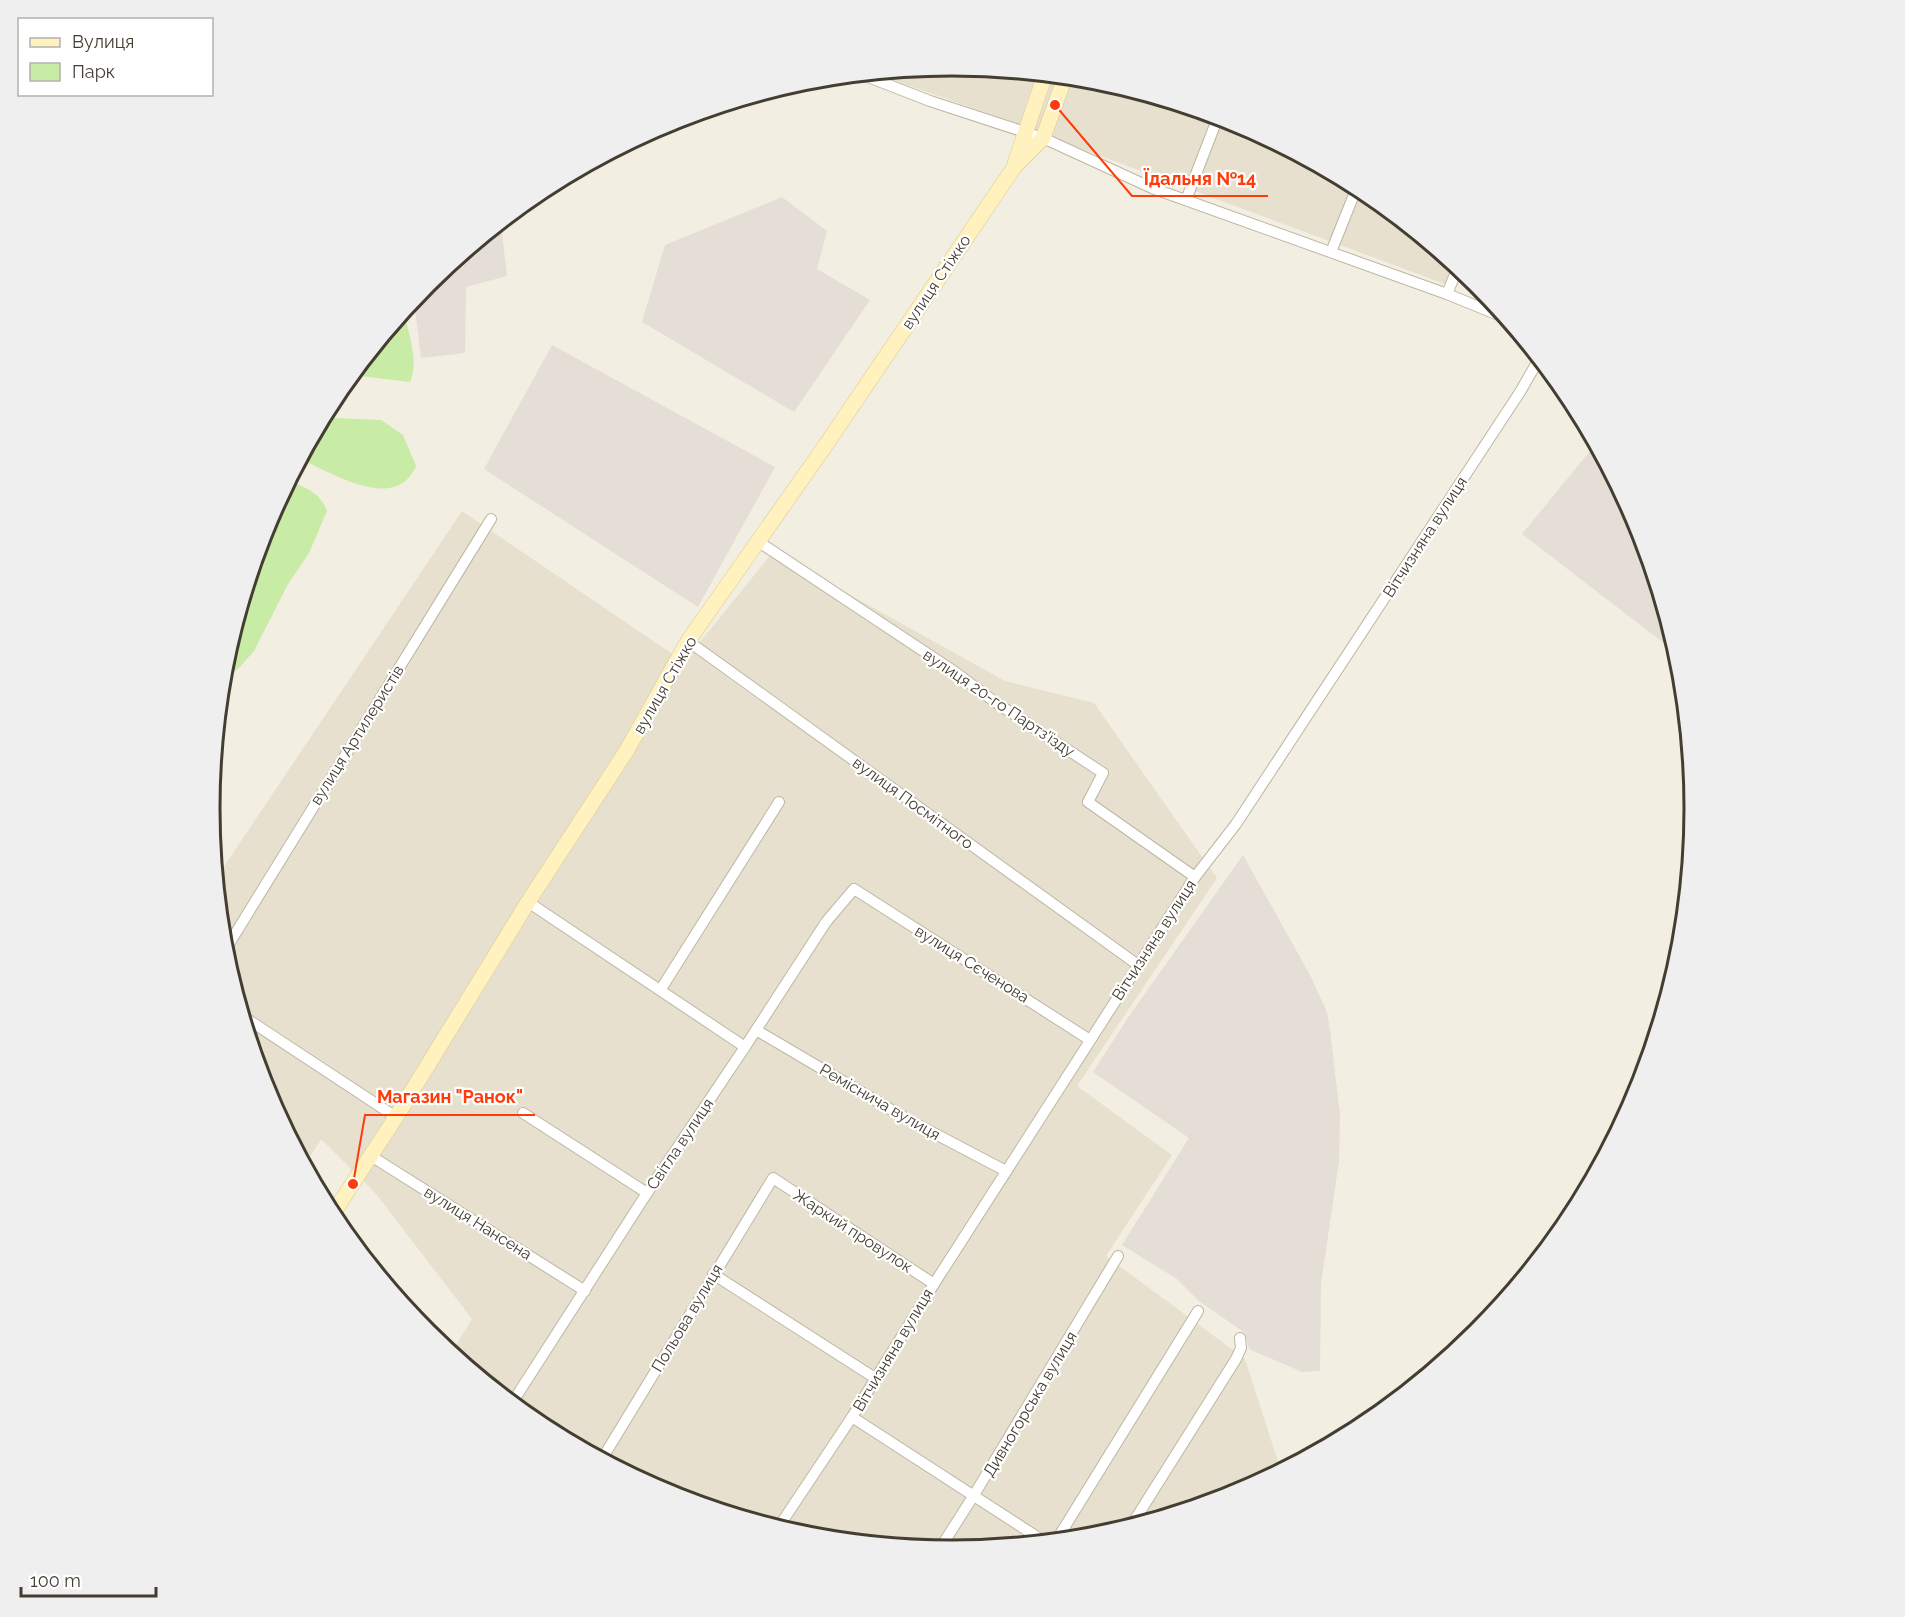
<svg xmlns="http://www.w3.org/2000/svg" width="1905" height="1617" viewBox="0 0 1905 1617" font-family="Raleway,sans-serif">
  <style>
    .residential { fill: #e7e0ce }
    .industrial { fill: #e4ded7 }
    .green { fill: #c8eba5 }
    .lines { fill: none; stroke-linecap: round; stroke-linejoin: round }
    .street-casing { stroke: #beb6a3; stroke-width: 12 }
    .secondary-casing { stroke: #d9c98e; stroke-width: 16 }
    .street { stroke: #fff; stroke-width: 10 }
    .secondary { stroke: #fff2be; stroke-width: 15 }
    .labels { text-anchor: middle; dominant-baseline: central; stroke-width: 4.5; stroke-linejoin: round; paint-order: stroke }
    .street-label { font-size: 16px; fill: #443d31; stroke: #fff }
    .rim { fill: none; stroke: #443d31; stroke-width: 3 }
    .leader { fill: none; stroke: #ff3b0b; stroke-width: 2 }
    .callout-dot { fill: #ff3b0b; stroke: #fff; stroke-width: 2 }
    .callout-label { font-size: 18px; text-anchor: middle; font-weight: bold; fill: #ff3b0b; stroke: #fff; stroke-width: 4.5; stroke-linejoin: round; paint-order: stroke }
  </style>
  <rect width="100%" height="100%" fill="#f2eee1"/>
  <!-- residential -->
  <g class="residential">
    <path d="M 953,66 L 1098,80 L 1237,123 L 1365,191 L 1453,263 L 1445,284 L 942,97 L 874,74 Z"/>
    <path d="M 462,511 L 684,662 L 773,552 L 1005,681 L 1094,703 L 1217,878 L 1077,1086 L 1172,1155 L 1106,1256 L 1245,1359 L 1281,1471 L 1236,1495 L 1097,1537 L 952,1551 L 807,1537 L 668,1494 L 540,1426 L 451,1353 L 472,1319 L 376,1194 L 321,1139 L 305,1165 L 266,1092 L 224,953 L 217,877 Z"/>
  </g>
  <!-- industrial -->
  <g class="industrial">
    <path d="M 782,197 L 827,231 L 817,269 L 870,300 L 794,412 L 642,322 L 665,245 Z"/>
    <path d="M 501,224 L 507,276 L 466,287 L 465,353 L 421,358 L 414,300 L 428,283 Z"/>
    <path d="M 552,345 L 775,467 L 698,607 L 484,469 Z"/>
    <path d="M 1596,444 L 1639,525 L 1678,654 L 1522,534 Z"/>
    <path d="M 1243,855 L 1310,975 L 1327,1012 L 1330,1031 L 1340,1114 L 1339,1161 L 1321,1284 L 1320,1371 L 1302,1372 L 1249,1349 L 1245,1333 L 1199,1301 L 1177,1279 L 1122,1245 L 1189,1138 L 1093,1072 L 1127,1019 Z"/>
  </g>
  <!-- green -->
  <g class="green">
    <path d="M 405,311 C 407,334 420,360 410,382 L 352,375 Z"/>
    <path d="M 325,415 L 335,418 L 381,420 L 403,435 L 416,466 C 396,513 333,474 301,459 Z"/>
    <path d="M 290,481 C 307,489 320,492 327,511 L 309,553 L 288,584 L 254,651 L 239,668 L 223,680 L 224,663 L 267,524 Z"/>
  </g>
  <g class="lines">
    <defs>
      <g id="street">
        <path d="M 863,75 L 930,101 L 1043,138 L 1152,188 L 1447,294 L 1506,318"/>
        <path d="M 1186,200 L 1218,117"/>
        <path d="M 1331,252 L 1357,187"/>
        <path d="M 1447,294 L 1458,267"/>
        <path d="M 759,542 L 955,672 L 995,702 L 1103,773 L 1088,802 L 1195,877"/>
        <path d="M 688,641 L 1138,965"/>
        <path d="M 528,902 L 745,1047"/>
        <path d="M 224,952 L 491,519"/>
        <path d="M 661,989 L 779,802"/>
        <path d="M 244,1017 L 396,1117"/>
        <path d="M 756,1030 L 907,1119 L 1006,1171"/>
        <path d="M 523,1113 L 647,1193"/>
        <path d="M 371,1156 L 585,1291"/>
        <path d="M 713,1274 L 875,1378"/>
        <path d="M 512,1403 L 647,1193 L 745,1047 L 826,922 L 854,889 L 1090,1040"/>
        <path d="M 852,1417 L 1045,1542"/>
        <path d="M 602,1459 L 773,1178 L 934,1284"/>
        <path d="M 1131,1526 L 1236,1359 L 1241,1348 L 1240,1338"/>
        <path d="M 778,1528 L 852,1417 L 934,1284 L 1195,877 L 1236,824 L 1520,392 L 1539,359"/>
        <path d="M 1056,1541 L 1198,1311"/>
        <path d="M 939,1550 L 974,1495 L 1118,1256"/>
      </g>
      <g id="secondary">
        <path d="M 1015,163 L 1045,75"/>
        <path d="M 332,1215 L 396,1117 L 528,902 L 627,750 L 688,641 L 823,449 L 1015,166 L 1043,138 L 1065,77"/>
      </g>
    </defs>
    <!-- street casing -->
    <use href="#street" class="street-casing"/>
    <!-- secondary casing -->
    <use href="#secondary" class="secondary-casing"/>
    <!-- street -->
    <use href="#street" class="street"/>
    <!-- secondary -->
    <use href="#secondary" class="secondary"/>
  </g>
  <g class="labels">
    <!-- street labels -->
    <g class="street-label">
      <text transform="translate(936 282) rotate(-56)">вулиця Стіжко</text>
      <text transform="translate(1425 537) rotate(-57)">Вітчизняна вулиця</text>
      <text transform="translate(665 685) rotate(-60)">вулиця Стіжко</text>
      <text transform="translate(999 703) rotate(34)">вулиця 20-го Партз'їзду</text>
      <text transform="translate(357 735) rotate(-58)">вулиця Артилеристів</text>
      <text transform="translate(913 803) rotate(36)">вулиця Посмітного</text>
      <text transform="translate(1154 940) rotate(-57)">Вітчизняна вулиця</text>
      <text transform="translate(972 964) rotate(32)">вулиця Сєченова</text>
      <text transform="translate(880 1102) rotate(30)">Реміснича вулиця</text>
      <text transform="translate(680 1144) rotate(-56)">Світла вулиця</text>
      <text transform="translate(478 1223) rotate(32)">вулиця Нансена</text>
      <text transform="translate(853 1231) rotate(33)">Жаркий провулок</text>
      <text transform="translate(687 1318) rotate(-59)">Польова вулиця</text>
      <text transform="translate(893 1350) rotate(-59)">Вітчизняна вулиця</text>
      <text transform="translate(1030 1404) rotate(-59)">Дивногорська вулиця</text>
    </g>
  </g>
  <!-- crop -->
  <path d="M0 0H1905V1617H0ZM220 808a732 732 0 1 1 1464 0a732 732 0 1 1-1464 0Z" fill="#f0efef" fill-rule="evenodd"/>
  <path class="rim" d="M220 808a732 732 0 1 1 1464 0a732 732 0 1 1-1464 0Z"/>
  <!-- callouts -->
  <path class="leader" d="M1055 105L1132 196H1268M353 1184L365 1115H535"/>
  <g class="callout-dot">
    <circle cx="1055" cy="105" r="6"/>
    <circle cx="353" cy="1184" r="6"/>
  </g>
  <g class="callout-label">
    <text x="1200" y="185">Їдальня №14</text>
    <text x="450" y="1103">Магазин "Ранок"</text>
  </g>
  <!-- legend -->
  <rect x="18" y="18" width="195" height="78" fill="#ffffff" stroke="#b4b1ad" stroke-width="1.5"/>
  <rect x="30" y="38" width="30" height="9" fill="#fff2be" stroke="#b4b1ad" stroke-width="1.5"/>
  <text x="72" y="48" font-size="18" fill="#443d31">Вулиця</text>
  <rect x="30" y="63" width="30" height="18" fill="#c8eba5" stroke="#b4b1ad" stroke-width="1.5"/>
  <text x="72" y="78" font-size="18" fill="#443d31">Парк</text>
  <!-- scale -->
  <path d="M21 1587v9h135v-9" fill="none" stroke="#443d31" stroke-width="3"/>
  <text x="30" y="1587" font-size="18" fill="#443d31" stroke="#ffffff" stroke-width="4.5" paint-order="stroke">100 m</text>
</svg>
